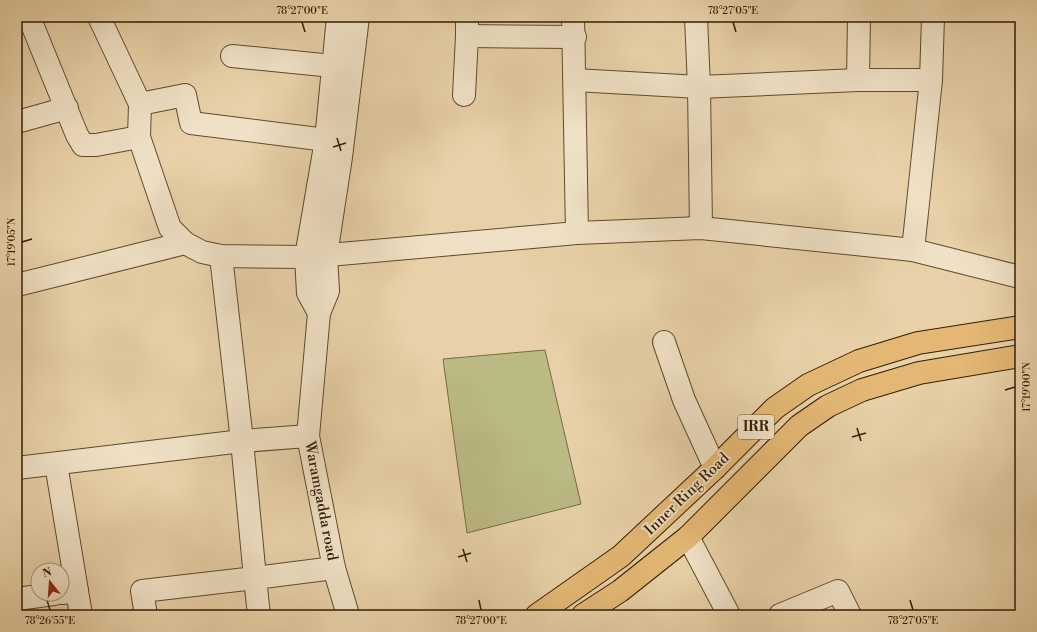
<svg xmlns="http://www.w3.org/2000/svg" width="1037" height="632" viewBox="0 0 1037 632" font-family="'Libre Bodoni',serif">
  <style>
    .green { fill: #bbba84; stroke: #776c43 }
    .lines { fill: none; stroke-linecap: round; stroke-linejoin: round }
    .minor-casing { stroke: #604a2c; stroke-width: 24 }
    .highway-casing { stroke: #331d02; stroke-width: 24 }
    .minor { stroke: #f0e1c6; stroke-width: 22 }
    .highway { stroke: #e4b874; stroke-width: 22 }
    .ticks { fill: none; stroke: #331d02; stroke-width: 1.5 }
    .labels { text-anchor: middle; dominant-baseline: central; stroke-width: 3.5; stroke-linejoin: round; paint-order: stroke }
    .shield { fill: #f0e1c6; stroke: #6c583d; stroke-width: 1 }
    .shield-label { font-size: 14px; font-weight: bold; fill: #331d02 }
    .street-label { font-size: 15px; fill: #331d02; stroke: #f0e1c6 }
    .neatline { fill: none; stroke: #331d02; stroke-width: 1.5 }
    .ticks-label { font-size: 10px; text-anchor: middle; fill: #331d02 }
  </style>
  <rect width="100%" height="100%" fill="#e8d1a8"/>
  <filter id="stains"><feTurbulence type="fractalNoise" baseFrequency=".005" numOctaves="4"/><feColorMatrix values="0 0 0 0 .2 0 0 0 0 .09 0 0 0 0 .02 0 0 0 .5 -.17"/></filter>
  <radialGradient id="worn" r=".72"><stop offset=".6" stop-color="#630" stop-opacity="0"/><stop offset="1" stop-color="#630" stop-opacity=".3"/></radialGradient>
  <!-- green -->
  <path class="green" d="M 545,350 L 581,504 L 467,533 L 443,359 Z"/>
  <g class="lines">
    <defs>
      <g id="minor">
        <path d="M 29,17 L 77,135 L 83,145 L 96,145 L 139,137"/>
        <path d="M 99,17 L 140,104 L 139,137 L 170,228 L 185,243 L 202,252 L 221,256 L 306,257 L 577,233 L 701,228 L 913,250 L 1020,277"/>
        <path d="M 573,17 L 577,233"/>
        <path d="M 696,17 L 699,87 L 701,228"/>
        <path d="M 467,36 L 575,37"/>
        <path d="M 232,56 L 333,66"/>
        <path d="M 575,80 L 699,87 L 858,80 L 931,80"/>
        <path d="M 858,80 L 859,17"/>
        <path d="M 464,95 L 467,36 L 467,17"/>
        <path d="M 140,104 L 185,95 L 191,123 L 326,140"/>
        <path d="M 17,122 L 67,108"/>
        <path d="M 913,250 L 931,80 L 933,17"/>
        <path d="M 17,285 L 185,243"/>
        <path d="M 319,313 L 308,293 L 306,257 L 326,140 L 338,17"/>
        <path d="M 664,342 L 684,400 L 715,468"/>
        <path d="M 56,464 L 77,591"/>
        <path d="M 17,468 L 242,441 L 308,436"/>
        <path d="M 688,537 L 729,615"/>
        <path d="M 62,593 L 77,591 L 81,615"/>
        <path d="M 17,599 L 54,594"/>
        <path d="M 146,615 L 142,591 L 255,578 L 242,441 L 221,256"/>
        <path d="M 259,615 L 255,578 L 334,568"/>
        <path d="M 348,615 L 334,568 L 308,436 L 319,313 L 328,291 L 326,255 L 341,157 L 358,17"/>
        <path d="M 780,615 L 838,591 L 850,615"/>
      </g>
      <g id="highway">
        <path d="M 537,615 L 621,556 L 715,468 L 775,408 L 808,385 L 859,361 L 918,343 L 1020,327"/>
        <path d="M 583,615 L 620,591 L 688,537 L 799,426 L 828,406 L 862,390 L 919,373 L 1020,356"/>
      </g>
    </defs>
    <!-- minor casing -->
    <use href="#minor" class="minor-casing"/>
    <!-- highway casing -->
    <use href="#highway" class="highway-casing"/>
    <!-- minor -->
    <use href="#minor" class="minor"/>
    <!-- highway -->
    <use href="#highway" class="highway"/>
  </g>
  <!-- ticks -->
  <path class="ticks" d="M 302,22 L 305,32M 733,22 L 736,32M 337,138 L 341,151M 333,147 L 346,143M 22,242 L 32,239M 1005,390 L 1015,387M 857,428 L 861,441M 852,437 L 866,433M 463,549 L 467,562M 458,557 L 471,553M 47,600 L 50,610M 479,600 L 481,610M 910,600 L 913,610"/>
  <g class="labels">
    <!-- shield labels -->
    <rect class="shield" x="738" y="415" width="36" height="24" rx="3"/>
    <g class="shield-label">
      <text x="756" y="427">IRR</text>
    </g>
    <!-- street labels -->
    <g class="street-label">
      <text transform="translate(687 494) rotate(-44)">Inner Ring Road</text>
      <text transform="translate(321 501) rotate(79)">Waramgadda road</text>
    </g>
  </g>
  <!-- margin -->
  <rect width="1037" height="632" fill="none" stroke="#e8d1a8" stroke-width="44"/>
  <!-- north arrow -->
  <g transform="translate(50 582) rotate(343)"><circle r="19" fill="#f0e1c6" stroke="#a49378"/>
  <path d="M0-3L7 15L0 10L-7 15Z" fill="#8f2418"/>
  <text y="-6" font-size="11" font-weight="bold" text-anchor="middle" fill="#331d02">N</text>
  </g>
  <rect x="22" y="22" width="993" height="588" class="neatline"/>
  <g class="ticks-label">
    <text x="302" y="14">78°27'00"E</text>
    <text x="733" y="14">78°27'05"E</text>
    <text transform="translate(11 242) rotate(-90)" y="4">17°19'05"N</text>
    <text transform="translate(1026 387) rotate(-90)" y="4">17°19'00"N</text>
    <text x="50" y="624">78°26'55"E</text>
    <text x="481" y="624">78°27'00"E</text>
    <text x="913" y="624">78°27'05"E</text>
  </g>
  <rect width="100%" height="100%" filter="url(#stains)"/>
  <rect width="100%" height="100%" fill="url(#worn)"/>
</svg>
